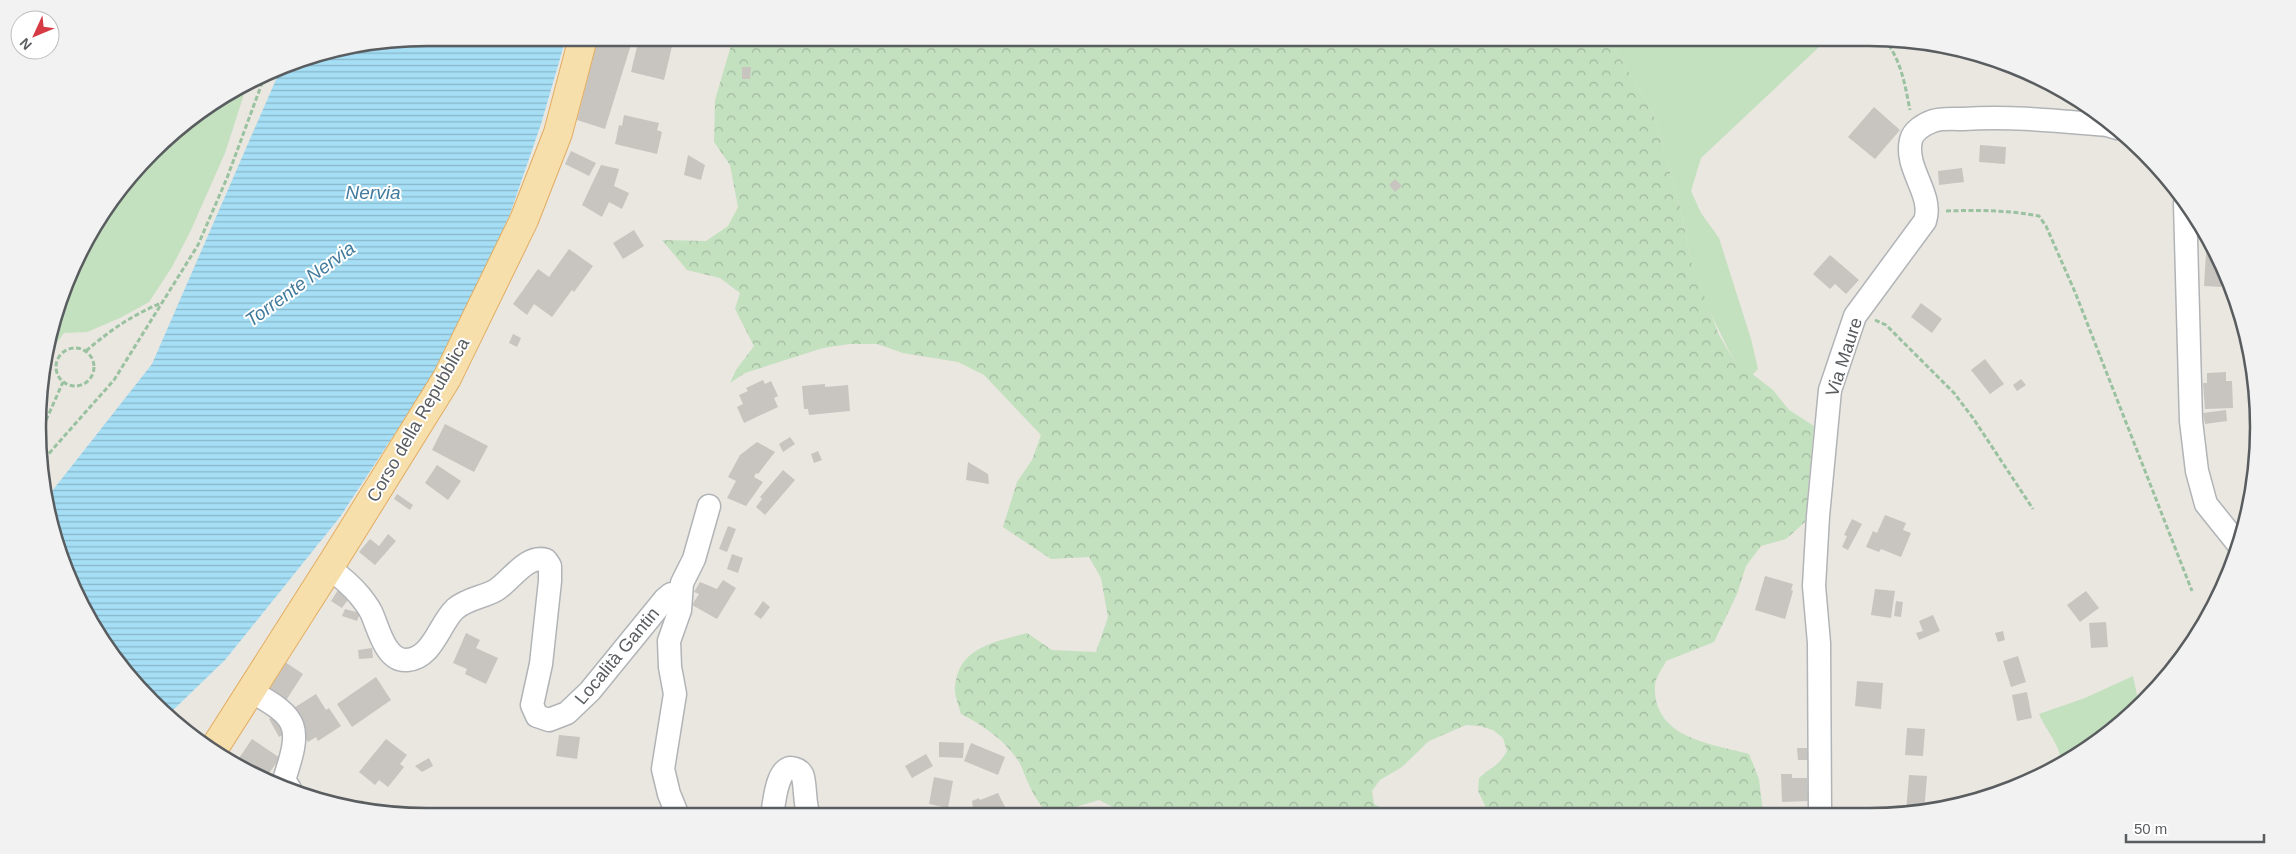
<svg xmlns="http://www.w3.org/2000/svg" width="2296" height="854" viewBox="0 0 2296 854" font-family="Helvetica,sans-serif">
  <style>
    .green { fill: #c3e0bf }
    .forest { fill: url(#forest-crowns) }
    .water { fill: url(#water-rules) }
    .building { fill: #c8c4c0 }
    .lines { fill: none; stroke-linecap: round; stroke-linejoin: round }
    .minor-casing { stroke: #b1b4b7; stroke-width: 25 }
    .major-casing { stroke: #e2ac62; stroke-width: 30 }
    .path { stroke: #9ac2a0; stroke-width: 3; stroke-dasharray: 5 2.5; stroke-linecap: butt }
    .minor { stroke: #fff; stroke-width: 22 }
    .major { stroke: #f6dfaa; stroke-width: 28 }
    .labels { text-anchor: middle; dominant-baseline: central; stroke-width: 4; stroke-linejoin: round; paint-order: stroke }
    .street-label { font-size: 18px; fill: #595d60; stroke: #fff }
    .water-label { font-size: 19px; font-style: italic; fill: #437b9c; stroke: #fff }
    .rim { fill: none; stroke: #595d60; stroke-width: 2.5 }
  </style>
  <defs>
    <pattern id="forest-crowns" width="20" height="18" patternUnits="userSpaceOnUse" patternTransform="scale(1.25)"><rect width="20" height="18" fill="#c3e0bf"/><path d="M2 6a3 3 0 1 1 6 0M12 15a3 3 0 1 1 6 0" fill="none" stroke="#a1b99f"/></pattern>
    <pattern id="water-rules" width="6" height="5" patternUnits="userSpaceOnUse" patternTransform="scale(1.25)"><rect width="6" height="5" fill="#a5def5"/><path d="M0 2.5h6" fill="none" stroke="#89b7ca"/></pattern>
  </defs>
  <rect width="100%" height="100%" fill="#eae7e0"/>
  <!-- green -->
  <g class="green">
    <path d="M 1608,38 L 1766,38 L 1768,41 L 1827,38 L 1818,48 L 1701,158 L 1691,191 L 1701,213 L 1719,238 L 1751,339 L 1758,369 L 1752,375 L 1733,359 L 1709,310 L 1691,261 L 1681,210 L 1652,110 Z"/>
    <path d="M 248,82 L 225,153 L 191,230 L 172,267 L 149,302 L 120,318 L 87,332 L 64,333 L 45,358 L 58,302 L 90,233 L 170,134 L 232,90 Z"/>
    <path d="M 2133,676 L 2137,695 L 2142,701 L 2126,720 L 2062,763 C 2059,743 2047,732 2039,714 L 2085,698 Z"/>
  </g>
  <!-- forest -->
  <path class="forest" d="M 730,38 L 1608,38 L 1652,110 L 1681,210 L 1691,261 L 1719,335 L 1733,359 L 1773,390 L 1789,410 L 1814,426 L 1805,522 L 1786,539 L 1761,546 L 1746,566 L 1737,594 L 1714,642 L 1666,661 C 1663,668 1655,678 1655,685 C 1652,738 1711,744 1749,754 L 1759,779 L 1763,813 L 1489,814 L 1478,791 L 1479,778 C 1492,766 1498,767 1507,751 L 1503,738 L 1493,730 L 1480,726 L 1466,725 L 1429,741 L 1402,767 L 1380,780 L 1372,791 L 1374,804 L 1386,811 L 1387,814 L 1119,815 L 1111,806 L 1099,800 L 1072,808 L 1066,815 L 1049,815 C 1035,800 1029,786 1022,768 C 1013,746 982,724 961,714 C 959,706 954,695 955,687 C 958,647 995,642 1027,633 L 1052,650 L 1096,652 L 1108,617 L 1101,578 L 1089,557 L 1051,559 L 1003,527 L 1017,482 L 1032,460 L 1041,435 L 984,375 L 958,362 L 903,353 L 877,344 L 850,344 L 823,348 L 745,373 L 730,383 L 736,370 L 754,346 L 735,309 L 740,293 L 720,278 L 687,270 L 662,240 L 706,241 L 728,226 L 738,207 L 730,165 L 714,142 L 715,100 L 730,49 Z"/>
  <!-- water -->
  <path class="water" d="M 427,38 L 566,38 L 541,124 L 510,214 L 445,357 L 340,517 L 225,660 L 169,714 L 103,643 L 67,576 L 45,500 L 152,364 L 281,68 L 302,58 Z"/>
  <!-- building -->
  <g class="building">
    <path d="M 598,38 L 633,38 L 605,129 L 577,120 Z"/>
    <path d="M 639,38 L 674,38 L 664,80 L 631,72 Z"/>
    <path d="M 742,67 L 751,67 L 750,79 L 742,79 Z"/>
    <path d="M 1874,107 L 1900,130 L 1875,159 L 1848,137 Z"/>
    <path d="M 624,115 L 659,123 L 657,130 L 662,132 L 657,154 L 615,144 L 619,125 L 622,126 Z"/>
    <path d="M 1980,145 L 2006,147 L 2005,164 L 1979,162 Z"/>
    <path d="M 571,151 L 596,163 L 589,176 L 565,164 Z"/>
    <path d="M 688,155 L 705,165 L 701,180 L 684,175 Z"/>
    <path d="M 601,165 L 619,169 L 614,186 L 629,193 L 622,209 L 609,202 L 602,217 L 582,205 Z"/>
    <path d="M 1962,168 L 1964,182 L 1939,185 L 1938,171 Z"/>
    <path d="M 1395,179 L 1402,186 L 1395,192 L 1389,185 Z"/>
    <path d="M 634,230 L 644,246 L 623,259 L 613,243 Z"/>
    <path d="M 569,249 L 593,266 L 574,292 L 572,290 L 552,317 L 534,304 L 527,315 L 513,304 L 538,269 L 549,277 Z"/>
    <path d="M 2206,253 L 2216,254 L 2230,284 L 2221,284 L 2221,287 L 2204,286 Z"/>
    <path d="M 1830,255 L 1859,280 L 1846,294 L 1835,284 L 1830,289 L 1813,274 Z"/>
    <path d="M 1921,303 L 1942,319 L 1932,333 L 1911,317 Z"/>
    <path d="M 513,334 L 521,338 L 517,347 L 509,343 Z"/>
    <path d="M 1985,359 L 2004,384 L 1990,394 L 1971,370 Z"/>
    <path d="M 2226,372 L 2226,381 L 2232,381 L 2233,408 L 2205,409 L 2203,383 L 2207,383 L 2207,373 Z"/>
    <path d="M 2021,379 L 2026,385 L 2017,391 L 2013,385 Z"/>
    <path d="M 763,380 L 765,384 L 771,381 L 778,396 L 774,398 L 778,407 L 744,423 L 737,407 L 743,404 L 739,395 L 748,391 L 746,388 Z"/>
    <path d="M 825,384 L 825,387 L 848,385 L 850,411 L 809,415 L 808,409 L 804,409 L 802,386 Z"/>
    <path d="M 2226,410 L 2227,421 L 2205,424 L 2203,413 Z"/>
    <path d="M 445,424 L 488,446 L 474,472 L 432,450 Z"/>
    <path d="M 790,437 L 795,444 L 783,452 L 779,444 Z"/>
    <path d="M 757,442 L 775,452 L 758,474 L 756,473 L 754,477 L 763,482 L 746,506 L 727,498 L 736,481 L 728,477 L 740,455 Z"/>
    <path d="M 818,451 L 822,460 L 814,463 L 811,454 Z"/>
    <path d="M 968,462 L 988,474 L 989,484 L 966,480 Z"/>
    <path d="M 437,465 L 461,481 L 448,500 L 425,483 Z"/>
    <path d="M 783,470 L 795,480 L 765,515 L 756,507 L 762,499 L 760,497 Z"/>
    <path d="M 397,494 L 413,505 L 410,510 L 394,499 Z"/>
    <path d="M 1885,515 L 1906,523 L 1903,530 L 1911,533 L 1901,557 L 1881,549 L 1879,552 L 1866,547 L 1873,531 L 1877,533 Z"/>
    <path d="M 1852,519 L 1862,524 L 1848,550 L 1842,547 L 1847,536 L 1844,535 Z"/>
    <path d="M 728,526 L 736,529 L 727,552 L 719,549 Z"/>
    <path d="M 388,534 L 396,541 L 375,565 L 359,552 L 370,539 L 379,546 Z"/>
    <path d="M 732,554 L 743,558 L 738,573 L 727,569 Z"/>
    <path d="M 1765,576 L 1793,584 L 1791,590 L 1793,591 L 1785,619 L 1755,610 Z"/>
    <path d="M 723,580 L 736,588 L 717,619 L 692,605 L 699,594 L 694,592 L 700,582 L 717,589 Z"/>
    <path d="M 1875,589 L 1895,591 L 1891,618 L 1871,615 Z"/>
    <path d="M 338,590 L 349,598 L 342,608 L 331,601 Z"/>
    <path d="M 2086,591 L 2099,608 L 2080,622 L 2067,605 Z"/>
    <path d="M 763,601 L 770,607 L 761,619 L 754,614 Z"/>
    <path d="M 1896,601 L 1903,602 L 1901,617 L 1894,616 Z"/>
    <path d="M 345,609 L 360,613 L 357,621 L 342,616 Z"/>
    <path d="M 1933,615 L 1940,631 L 1919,640 L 1916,633 L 1923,631 L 1919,621 Z"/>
    <path d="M 2106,622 L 2108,647 L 2091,648 L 2089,623 Z"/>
    <path d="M 2003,631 L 2005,640 L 1998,642 L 1995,633 Z"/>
    <path d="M 466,633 L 480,640 L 476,648 L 498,658 L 486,684 L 465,674 L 467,669 L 453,663 Z"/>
    <path d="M 372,648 L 373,658 L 359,659 L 358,650 Z"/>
    <path d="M 2018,656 L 2026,682 L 2011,687 L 2003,661 Z"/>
    <path d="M 285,662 L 303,674 L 285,702 L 267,690 Z"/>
    <path d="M 376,677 L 391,700 L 352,727 L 337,704 Z"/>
    <path d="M 1857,681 L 1883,683 L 1881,709 L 1855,706 Z"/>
    <path d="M 2027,692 L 2032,718 L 2017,721 L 2012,695 Z"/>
    <path d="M 316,694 L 326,710 L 329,708 L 341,726 L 318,741 L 316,737 L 308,742 L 289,711 Z"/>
    <path d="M 278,715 L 288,732 L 279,737 L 269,719 Z"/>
    <path d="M 1907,728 L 1925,729 L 1923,756 L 1905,755 Z"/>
    <path d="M 559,735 L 580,737 L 577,759 L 556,756 Z"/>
    <path d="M 252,739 L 280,758 L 264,780 L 235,764 Z"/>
    <path d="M 386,739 L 407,755 L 400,764 L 404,767 L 388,787 L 379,780 L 375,785 L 359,772 Z"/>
    <path d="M 939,742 L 964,743 L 963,758 L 939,757 Z"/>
    <path d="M 971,743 L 1005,757 L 998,775 L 964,761 Z"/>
    <path d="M 1797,748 L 1807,748 L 1808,760 L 1798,760 Z"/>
    <path d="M 926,754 L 933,766 L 912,778 L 905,766 Z"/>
    <path d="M 429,758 L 433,766 L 422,772 L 415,766 Z"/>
    <path d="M 1781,774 L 1792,774 L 1792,778 L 1807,778 L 1808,801 L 1782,802 Z"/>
    <path d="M 1909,775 L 1927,776 L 1924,812 L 1906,812 Z"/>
    <path d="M 934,777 L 953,781 L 948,808 L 929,804 Z"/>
    <path d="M 998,793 L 1009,815 L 974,815 L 972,801 L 979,798 L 980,800 Z"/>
    <path d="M 362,800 L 368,809 L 352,807 Z"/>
    <path d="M 1091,811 L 1105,814 L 1105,815 L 1090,815 Z"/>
  </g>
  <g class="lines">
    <defs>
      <g id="minor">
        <path d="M 2185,203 L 2191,421 L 2197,471 L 2206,504 L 2238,544"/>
        <path d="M 329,568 C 340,576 351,585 360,596 C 364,601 368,606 371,612 C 378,626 385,662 407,660 C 433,658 439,624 455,609 C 468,598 482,598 496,590 C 511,581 526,554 546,560 L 550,566 L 550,581 L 541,664 L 532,705 L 537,716 L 549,720 L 567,713 L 590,691 L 665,599 L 671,594 L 680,595"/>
        <path d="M 250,691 C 301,718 301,728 284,780 L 290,789"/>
        <path d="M 1820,813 L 1819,643 L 1814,586 L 1818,516 L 1830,390 L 1855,316 L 1925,221 C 1934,194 1904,169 1911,140 C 1913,131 1924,124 1933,121 C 1941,118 1954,119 1963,119 C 2013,116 2058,121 2107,125 L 2117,128"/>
        <path d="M 678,816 L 669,794 L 663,769 L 675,694 L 670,667 L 669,641 L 680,610 L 682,583 L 694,559 L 709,506"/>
        <path d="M 772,816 C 774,804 777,762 795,769 C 799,770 802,773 803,777 C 806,790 804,803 809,816"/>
      </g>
      <path id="major" d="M 213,750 L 334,560 L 447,378 L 524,220 L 558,133 L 583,38"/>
    </defs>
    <!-- minor casing -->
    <use href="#minor" class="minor-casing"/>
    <!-- major casing -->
    <use href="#major" class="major-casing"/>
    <!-- path -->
    <g class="path">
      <path d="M 1884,39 C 1901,59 1905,85 1910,110"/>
      <path d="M 1830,43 L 1844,38"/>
      <path d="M 1946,211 C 1977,210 2008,210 2039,216 L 2046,226 L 2075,292 L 2192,591"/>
      <path d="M 1875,320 L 1886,325 L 1954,393 L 1973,418 L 2033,509"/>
      <circle cx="75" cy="367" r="19"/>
      <path d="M 86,351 C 110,330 133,315 161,303"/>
      <path d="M 43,427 L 63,382"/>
      <path d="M 44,459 L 114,380 L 198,245 L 227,178 L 265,75"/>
    </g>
    <!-- minor -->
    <use href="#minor" class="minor"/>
    <!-- major -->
    <use href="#major" class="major"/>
  </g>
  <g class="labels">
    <!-- street labels -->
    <g class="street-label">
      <text transform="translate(1844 357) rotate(-72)">Via Maure</text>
      <text transform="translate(418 420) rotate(-60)">Corso della Repubblica</text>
      <text transform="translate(617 656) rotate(-50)">Località Gantin</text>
    </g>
    <!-- water labels -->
    <g class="water-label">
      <text x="373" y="192">Nervia</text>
      <text transform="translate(300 284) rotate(-36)">Torrente Nervia</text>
    </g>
  </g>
  <!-- crop -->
  <path d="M0 0H2296V854H0ZM427 46H1869A381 381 0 0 1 2250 427V427A381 381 0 0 1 1869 808H427A381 381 0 0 1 46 427V427A381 381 0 0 1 427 46Z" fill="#f2f2f2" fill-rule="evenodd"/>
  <path class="rim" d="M427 46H1869A381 381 0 0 1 2250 427V427A381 381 0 0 1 1869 808H427A381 381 0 0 1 46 427V427A381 381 0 0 1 427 46Z"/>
  <!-- north arrow -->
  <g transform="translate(35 35) rotate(226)"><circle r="24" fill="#ffffff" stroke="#bdbebf"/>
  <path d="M0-4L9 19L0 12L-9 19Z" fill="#d63a44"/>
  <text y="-8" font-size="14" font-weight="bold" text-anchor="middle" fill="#595d60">N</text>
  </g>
  <!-- scale -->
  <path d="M2126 834v8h138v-8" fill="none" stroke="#595d60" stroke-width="2.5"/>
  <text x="2134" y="834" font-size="15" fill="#595d60" stroke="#ffffff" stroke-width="4" paint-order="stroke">50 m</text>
</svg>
